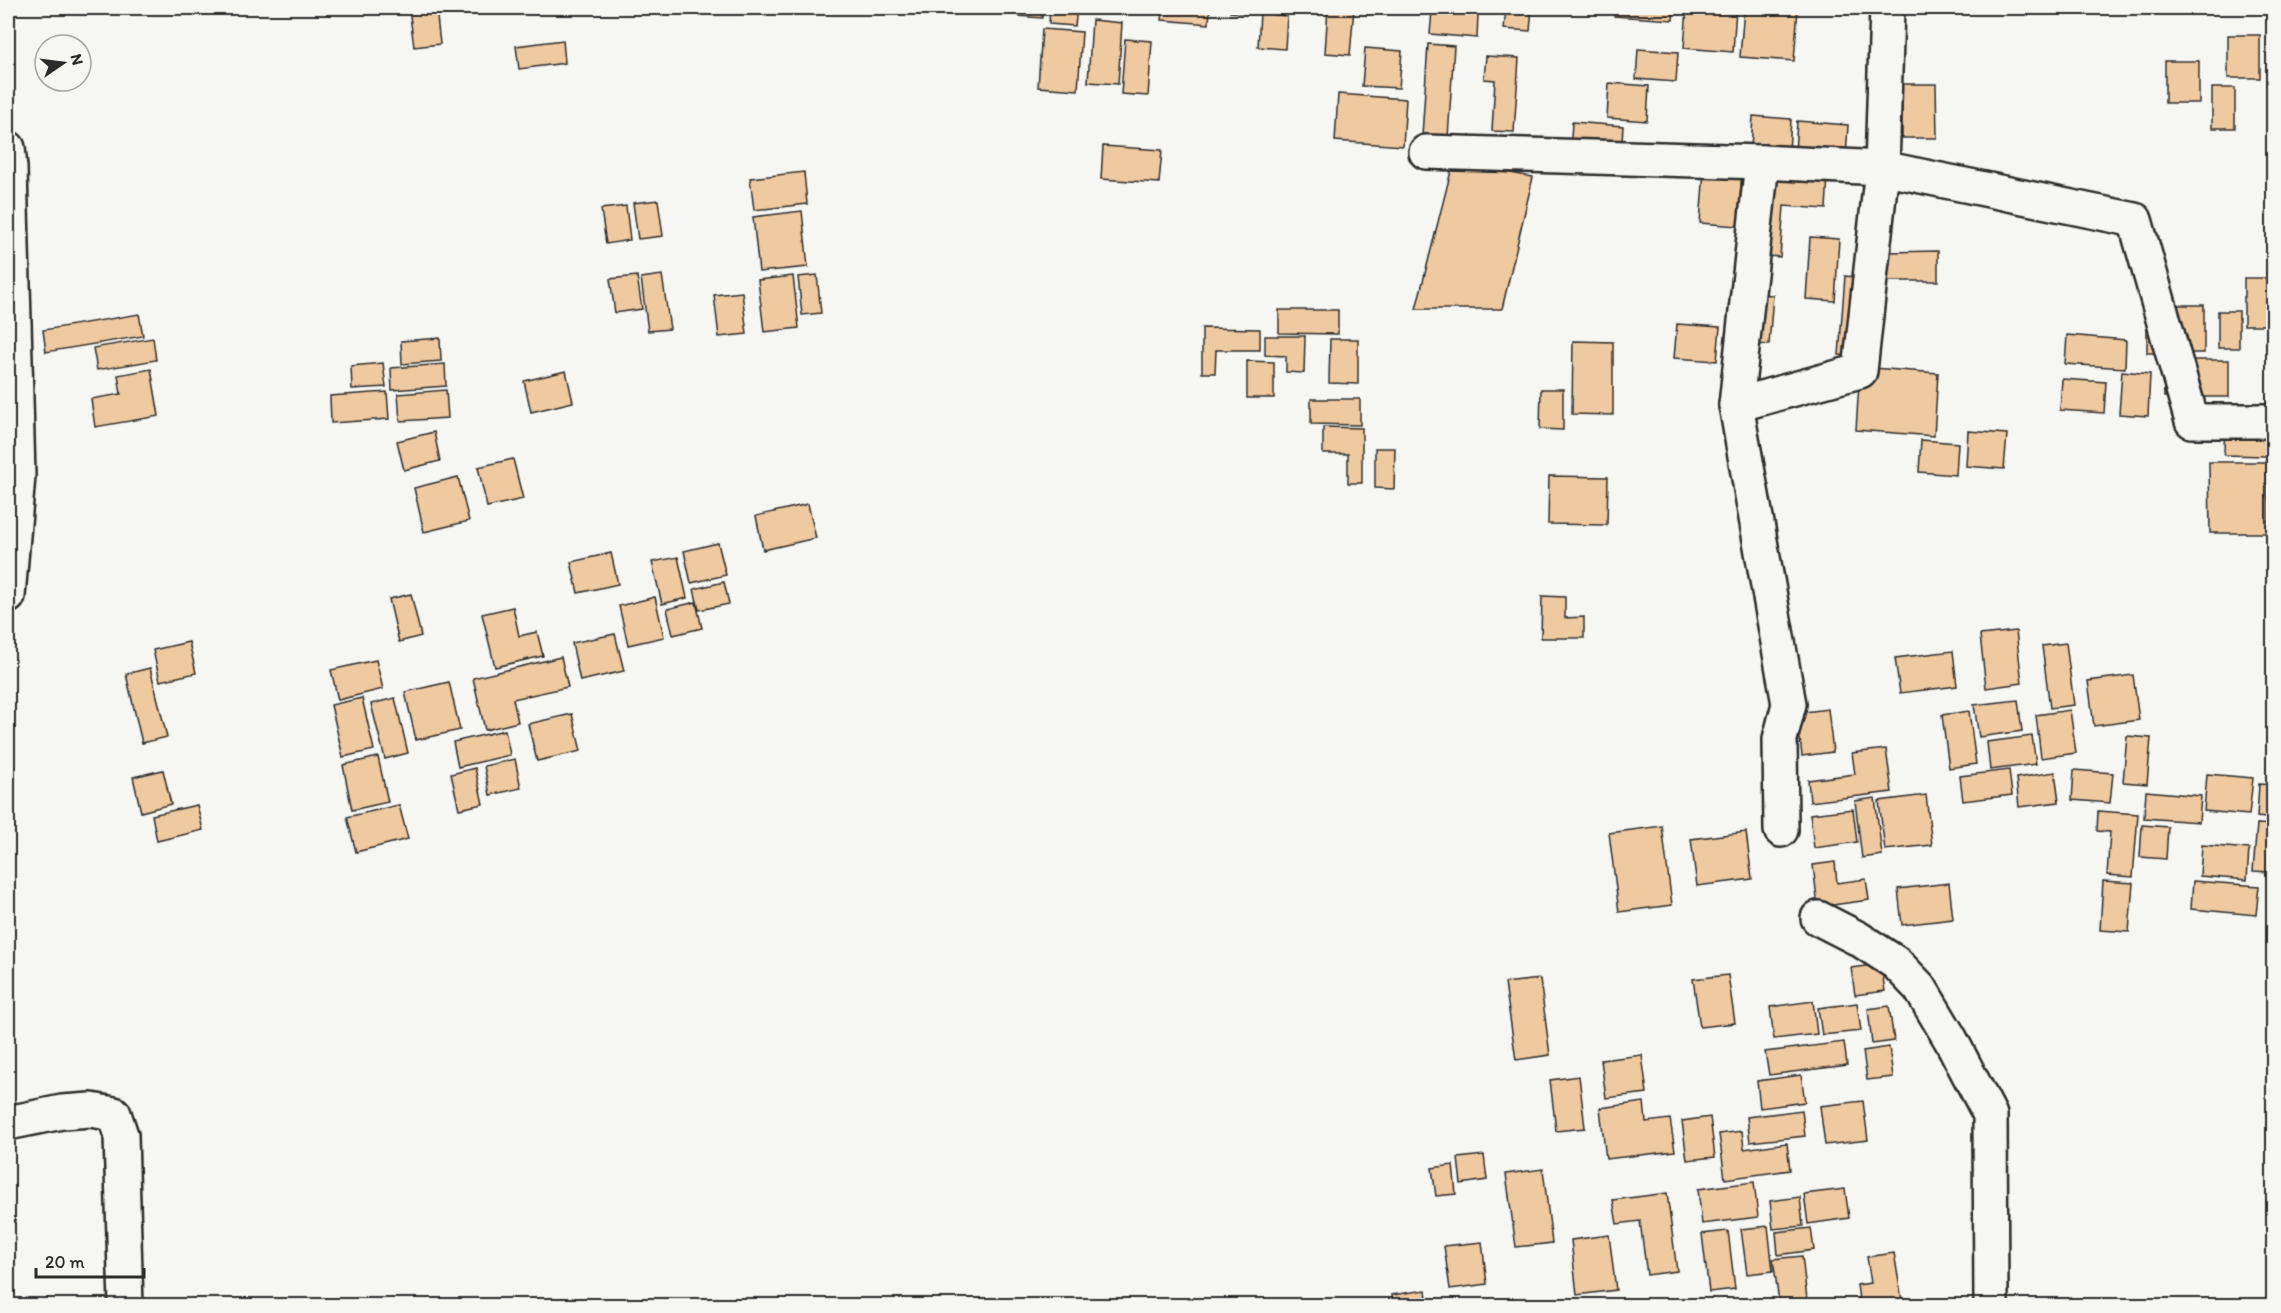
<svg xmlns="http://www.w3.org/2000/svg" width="2281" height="1313" viewBox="0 0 2281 1313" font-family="Itim,sans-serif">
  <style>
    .building { fill: #efc99f; stroke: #2b2b2b; stroke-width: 1.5 }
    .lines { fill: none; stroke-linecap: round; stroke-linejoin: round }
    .street-casing { stroke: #2b2b2b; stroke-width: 38 }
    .street { stroke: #f6f6f2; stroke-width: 33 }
  </style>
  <rect width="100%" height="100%" fill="#f6f6f2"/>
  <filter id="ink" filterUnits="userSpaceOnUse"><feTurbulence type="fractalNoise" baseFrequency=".0167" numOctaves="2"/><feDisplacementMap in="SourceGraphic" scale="12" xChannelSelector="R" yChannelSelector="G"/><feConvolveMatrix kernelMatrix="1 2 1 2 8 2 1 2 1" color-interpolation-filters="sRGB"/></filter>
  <g filter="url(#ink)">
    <!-- building -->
    <g class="building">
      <path d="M 409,8 L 436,8 L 440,44 L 414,47 Z"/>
      <path d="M 1019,8 L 1043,8 L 1042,18 L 1018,16 Z"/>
      <path d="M 1050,8 L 1077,8 L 1075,26 L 1049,24 Z"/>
      <path d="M 1163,8 L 1210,8 L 1209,24 L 1162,20 Z"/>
      <path d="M 1230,8 L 1258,8 L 1258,14 L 1230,12 Z"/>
      <path d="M 1328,8 L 1354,8 L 1350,55 L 1325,53 Z"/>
      <path d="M 1506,8 L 1532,8 L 1530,31 L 1504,29 Z"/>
      <path d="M 1614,8 L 1674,8 L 1673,20 L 1614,16 Z"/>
      <path d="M 1687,8 L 1736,8 L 1733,52 L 1684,48 Z"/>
      <path d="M 1744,8 L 1798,8 L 1794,61 L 1740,57 Z"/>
      <path d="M 1432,11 L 1478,14 L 1477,38 L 1430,34 Z"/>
      <path d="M 1260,13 L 1287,16 L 1285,49 L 1258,47 Z"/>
      <path d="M 1092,20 L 1122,23 L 1118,84 L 1088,82 Z"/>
      <path d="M 1042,29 L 1082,32 L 1078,90 L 1038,87 Z"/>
      <rect x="2271" y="29" width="3" height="46"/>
      <rect x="2228" y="35" width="32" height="43"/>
      <path d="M 1125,39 L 1152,41 L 1148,96 L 1121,94 Z"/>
      <path d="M 563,40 L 565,63 L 519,69 L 516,46 Z"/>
      <path d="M 1428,44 L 1454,46 L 1448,138 L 1422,136 Z"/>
      <path d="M 1365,48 L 1402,51 L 1399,88 L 1362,86 Z"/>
      <path d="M 1638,49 L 1678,52 L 1676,82 L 1636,79 Z"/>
      <path d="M 1486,56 L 1519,58 L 1514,132 L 1492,131 L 1495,80 L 1484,79 Z"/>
      <rect x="2165" y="61" width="34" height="42"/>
      <path d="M 1609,83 L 1649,86 L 1647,121 L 1607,118 Z"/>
      <path d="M 1902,84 L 1936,84 L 1937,138 L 1902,138 Z"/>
      <rect x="2212" y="88" width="23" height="40"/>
      <path d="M 1338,94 L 1406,99 L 1403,146 L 1335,141 Z"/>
      <path d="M 1753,116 L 1791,119 L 1789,152 L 1751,149 Z"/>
      <path d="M 1797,121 L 1848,125 L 1846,157 L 1795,153 Z"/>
      <path d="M 1572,122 L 1623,126 L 1621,158 L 1570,154 Z"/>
      <path d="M 1103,146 L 1162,150 L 1159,183 L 1101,179 Z"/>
      <path d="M 1453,163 L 1533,177 L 1502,309 L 1416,309 Z"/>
      <path d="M 1749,169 L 1828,175 L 1826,209 L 1784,206 L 1780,257 L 1742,254 Z"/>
      <path d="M 1704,170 L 1742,172 L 1738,226 L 1700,223 Z"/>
      <path d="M 804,172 L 807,204 L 754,210 L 750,178 Z"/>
      <path d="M 658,200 L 663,236 L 638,239 L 633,203 Z"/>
      <path d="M 626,206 L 630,240 L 606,244 L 601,209 Z"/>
      <path d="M 802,211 L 808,267 L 759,272 L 753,217 Z"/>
      <path d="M 1810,237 L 1839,239 L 1835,301 L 1806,299 Z"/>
      <path d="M 1938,251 L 1938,281 L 1887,281 L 1887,252 Z"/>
      <path d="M 662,275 L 670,329 L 648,331 L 641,278 Z"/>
      <path d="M 817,275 L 821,313 L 802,315 L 798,277 Z"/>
      <path d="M 637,276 L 642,309 L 615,313 L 610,279 Z"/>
      <path d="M 793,276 L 799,328 L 764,332 L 758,280 Z"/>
      <path d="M 1845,276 L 1867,278 L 1861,356 L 1839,355 Z"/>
      <rect x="2244" y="278" width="30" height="47"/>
      <path d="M 742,292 L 747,334 L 719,337 L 714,295 Z"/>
      <path d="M 1735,292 L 1773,295 L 1769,345 L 1731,342 Z"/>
      <rect x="2147" y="305" width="57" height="48"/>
      <path d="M 1279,310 L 1338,310 L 1338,334 L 1279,333 Z"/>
      <rect x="2218" y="311" width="21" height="37"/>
      <path d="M 139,314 L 143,336 L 46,352 L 43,330 Z"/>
      <path d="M 1677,324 L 1720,327 L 1717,361 L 1674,358 Z"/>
      <path d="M 1202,328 L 1260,329 L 1260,350 L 1216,350 L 1215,373 L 1202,373 Z"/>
      <path d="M 2067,335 L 2126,340 L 2125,368 L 2065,364 Z"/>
      <path d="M 1265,336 L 1305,336 L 1304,373 L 1286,372 L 1286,356 L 1265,355 Z"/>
      <path d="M 153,338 L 156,360 L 97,370 L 93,348 Z"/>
      <path d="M 440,338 L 441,361 L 402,364 L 401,341 Z"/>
      <path d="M 1330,339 L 1358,339 L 1358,384 L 1329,383 Z"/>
      <path d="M 1573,341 L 1613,342 L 1613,415 L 1572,414 Z"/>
      <path d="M 2163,360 L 2229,360 L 2229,397 L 2164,397 Z"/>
      <path d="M 1247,361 L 1274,362 L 1274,398 L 1247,398 Z"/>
      <path d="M 383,363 L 386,387 L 352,389 L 351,366 Z"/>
      <path d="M 445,364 L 446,386 L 392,390 L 391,368 Z"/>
      <path d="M 1860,367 L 1938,373 L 1934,436 L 1856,430 Z"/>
      <path d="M 151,369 L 159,416 L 95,427 L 91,399 L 121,394 L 118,375 Z"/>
      <path d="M 566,371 L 573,402 L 531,412 L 524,381 Z"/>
      <path d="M 2122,371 L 2150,374 L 2148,416 L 2119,414 Z"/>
      <path d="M 2062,379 L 2106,382 L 2104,413 L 2060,410 Z"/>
      <path d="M 1541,389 L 1563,389 L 1563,430 L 1540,429 Z"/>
      <path d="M 446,390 L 448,418 L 400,421 L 398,394 Z"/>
      <path d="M 387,392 L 389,419 L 331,423 L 330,396 Z"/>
      <path d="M 1311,399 L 1360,399 L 1360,425 L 1311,424 Z"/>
      <path d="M 2225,406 L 2267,408 L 2267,456 L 2224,455 Z"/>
      <path d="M 1323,427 L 1362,428 L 1362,483 L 1348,483 L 1348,454 L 1323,454 Z"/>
      <path d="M 1968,431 L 2007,434 L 2004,469 L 1966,466 Z"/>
      <path d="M 434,432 L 440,461 L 404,470 L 397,441 Z"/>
      <path d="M 1921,440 L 1958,443 L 1956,475 L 1919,472 Z"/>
      <rect x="2271" y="443" width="3" height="42"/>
      <path d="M 1375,448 L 1395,448 L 1394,489 L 1375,488 Z"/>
      <path d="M 513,459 L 523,499 L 487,507 L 478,467 Z"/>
      <path d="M 2209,462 L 2268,462 L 2268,533 L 2210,533 Z"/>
      <path d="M 1549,476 L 1608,477 L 1607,525 L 1548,524 Z"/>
      <path d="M 458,477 L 469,521 L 424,532 L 414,488 Z"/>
      <path d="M 808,504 L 816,538 L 763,550 L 756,516 Z"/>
      <path d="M 718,543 L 726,575 L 691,583 L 684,551 Z"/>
      <path d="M 611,553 L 618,584 L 578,593 L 571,562 Z"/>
      <path d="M 678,557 L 687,598 L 662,604 L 652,562 Z"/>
      <path d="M 724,582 L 729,604 L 699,610 L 694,589 Z"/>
      <path d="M 411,594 L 421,636 L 399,642 L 389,599 Z"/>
      <path d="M 1542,596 L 1565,597 L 1565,618 L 1584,617 L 1584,638 L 1541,638 Z"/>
      <path d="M 655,597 L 664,637 L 628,645 L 619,606 Z"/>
      <path d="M 696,602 L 702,628 L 673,635 L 667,609 Z"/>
      <path d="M 513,607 L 519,636 L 537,632 L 543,656 L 495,667 L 482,614 Z"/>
      <path d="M 2016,631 L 2022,683 L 1986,688 L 1980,635 Z"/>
      <path d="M 615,634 L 624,671 L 580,681 L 572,643 Z"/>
      <path d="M 189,642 L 196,673 L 160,681 L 153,650 Z"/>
      <path d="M 2066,643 L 2074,705 L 2050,708 L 2042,646 Z"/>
      <path d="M 1953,651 L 1957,686 L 1900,693 L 1895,658 Z"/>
      <path d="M 561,657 L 568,687 L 513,699 L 518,722 L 485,730 L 473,678 Z"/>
      <path d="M 376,660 L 383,689 L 338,700 L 331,670 Z"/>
      <path d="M 150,668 L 167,737 L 142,743 L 126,674 Z"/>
      <path d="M 2133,675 L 2139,720 L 2094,726 L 2088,681 Z"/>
      <path d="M 449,682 L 460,730 L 416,740 L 405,692 Z"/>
      <path d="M 362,698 L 374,750 L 343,757 L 331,705 Z"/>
      <path d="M 395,698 L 408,753 L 385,759 L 371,704 Z"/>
      <path d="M 2018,700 L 2022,731 L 1979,737 L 1974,705 Z"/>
      <path d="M 1828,709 L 1833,752 L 1802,756 L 1797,713 Z"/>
      <path d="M 2070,710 L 2076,753 L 2041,758 L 2036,715 Z"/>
      <path d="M 1969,711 L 1976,764 L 1949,768 L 1942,715 Z"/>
      <path d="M 572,714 L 581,751 L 537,761 L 528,724 Z"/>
      <path d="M 505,730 L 510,755 L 458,767 L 453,742 Z"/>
      <path d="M 2032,736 L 2036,764 L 1990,770 L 1987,742 Z"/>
      <path d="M 2127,736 L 2151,738 L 2147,784 L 2123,782 Z"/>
      <path d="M 1886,749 L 1892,792 L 1810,802 L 1808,780 L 1855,774 L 1852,753 Z"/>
      <path d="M 378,757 L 388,802 L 352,810 L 343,765 Z"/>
      <path d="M 515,759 L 521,788 L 490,795 L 484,766 Z"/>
      <path d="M 475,768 L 483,804 L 459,809 L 451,774 Z"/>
      <path d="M 163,770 L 171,804 L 141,812 L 133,777 Z"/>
      <path d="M 2009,770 L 2012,795 L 1963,801 L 1960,776 Z"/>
      <path d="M 2074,770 L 2113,773 L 2110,803 L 2072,800 Z"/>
      <path d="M 2055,772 L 2059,802 L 2019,807 L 2016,778 Z"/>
      <path d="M 2207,774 L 2253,778 L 2249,815 L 2204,811 Z"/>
      <path d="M 2259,784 L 2274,785 L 2274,819 L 2257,817 Z"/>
      <path d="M 2146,791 L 2201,796 L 2199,822 L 2144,818 Z"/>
      <path d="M 1926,795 L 1932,845 L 1885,850 L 1879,801 Z"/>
      <path d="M 1875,798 L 1882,855 L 1862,858 L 1855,801 Z"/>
      <path d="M 197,805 L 203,830 L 157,841 L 152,815 Z"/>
      <path d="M 399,805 L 408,839 L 356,852 L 347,817 Z"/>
      <path d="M 1853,809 L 1857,842 L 1814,848 L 1810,814 Z"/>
      <path d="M 2098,811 L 2138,814 L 2133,877 L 2107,875 L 2110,832 L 2097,831 Z"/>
      <path d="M 2257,824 L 2274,825 L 2271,872 L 2253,871 Z"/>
      <path d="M 2142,825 L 2168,827 L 2166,859 L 2140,857 Z"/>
      <path d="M 1662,826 L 1672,905 L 1619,912 L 1609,833 Z"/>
      <path d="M 1746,832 L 1752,879 L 1697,886 L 1691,839 Z"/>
      <path d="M 2202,845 L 2249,849 L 2247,880 L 2200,876 Z"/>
      <path d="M 1835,862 L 1837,883 L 1866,879 L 1869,900 L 1818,907 L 1813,865 Z"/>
      <path d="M 2103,881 L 2133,883 L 2129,932 L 2100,930 Z"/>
      <path d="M 2193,881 L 2259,886 L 2256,915 L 2191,909 Z"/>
      <path d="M 1949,883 L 1953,919 L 1902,925 L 1898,889 Z"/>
      <path d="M 1881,964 L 1885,991 L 1855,995 L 1851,968 Z"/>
      <path d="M 1728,975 L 1735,1023 L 1700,1027 L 1693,979 Z"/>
      <path d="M 1540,979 L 1550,1055 L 1516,1060 L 1505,983 Z"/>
      <path d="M 1813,1001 L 1817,1034 L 1774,1039 L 1770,1007 Z"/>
      <path d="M 1857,1003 L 1861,1031 L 1822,1035 L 1818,1008 Z"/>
      <path d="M 1889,1006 L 1894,1041 L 1872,1044 L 1868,1009 Z"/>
      <path d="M 1844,1042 L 1847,1065 L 1769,1075 L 1765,1052 Z"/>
      <path d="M 1889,1047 L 1893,1077 L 1867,1080 L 1863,1051 Z"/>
      <path d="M 1642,1055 L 1647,1093 L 1606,1098 L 1601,1060 Z"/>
      <path d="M 1801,1075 L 1805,1102 L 1760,1108 L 1757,1081 Z"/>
      <path d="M 1579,1076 L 1585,1128 L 1556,1131 L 1550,1080 Z"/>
      <path d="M 1863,1101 L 1868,1140 L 1825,1145 L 1820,1106 Z"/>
      <path d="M 1644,1102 L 1646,1122 L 1670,1119 L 1675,1151 L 1606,1159 L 1600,1108 Z"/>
      <path d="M 1802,1110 L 1805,1136 L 1750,1142 L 1747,1117 Z"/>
      <path d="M 1710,1117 L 1715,1157 L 1687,1160 L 1682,1121 Z"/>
      <path d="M 1742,1131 L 1744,1149 L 1787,1143 L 1790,1170 L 1725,1179 L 1719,1134 Z"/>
      <path d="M 1484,1155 L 1487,1180 L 1461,1184 L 1458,1158 Z"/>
      <path d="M 1453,1165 L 1456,1194 L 1436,1196 L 1432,1168 Z"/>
      <path d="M 1543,1169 L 1552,1243 L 1516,1247 L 1506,1174 Z"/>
      <path d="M 1754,1182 L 1758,1217 L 1702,1224 L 1698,1189 Z"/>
      <path d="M 1845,1189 L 1849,1218 L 1808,1224 L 1804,1194 Z"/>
      <path d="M 1667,1193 L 1677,1271 L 1647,1275 L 1640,1221 L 1617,1224 L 1613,1200 Z"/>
      <path d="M 1800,1197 L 1803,1226 L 1773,1229 L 1770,1201 Z"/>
      <path d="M 1768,1226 L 1773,1271 L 1747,1274 L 1741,1229 Z"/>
      <path d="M 1811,1228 L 1814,1250 L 1778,1255 L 1776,1232 Z"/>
      <path d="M 1728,1231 L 1735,1289 L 1709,1292 L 1702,1234 Z"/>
      <path d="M 1609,1235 L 1616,1290 L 1577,1295 L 1571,1240 Z"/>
      <path d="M 1482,1242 L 1487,1284 L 1450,1289 L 1444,1246 Z"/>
      <path d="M 1894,1253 L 1903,1306 L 1860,1306 L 1857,1285 L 1871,1283 L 1867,1257 Z"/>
      <path d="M 1802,1256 L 1807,1299 L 1779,1302 L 1773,1259 Z"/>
      <path d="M 1426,1290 L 1428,1306 L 1393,1306 L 1392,1295 Z"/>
    </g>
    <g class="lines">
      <defs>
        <g id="street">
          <path d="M 8,148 L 10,168 L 18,476 L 8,596"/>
          <path d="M 1426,152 L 1762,162 L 1882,168 L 2135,220 L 2192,421 L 2274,421"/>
          <path d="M 1736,405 L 1762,162"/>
          <path d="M 1781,830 L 1780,739 L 1789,704 L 1736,405 L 1860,371 L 1882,168 L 1887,8"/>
          <path d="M 1818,918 L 1859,939 L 1896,963 L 1920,988 L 1951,1040 L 1990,1115 L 1991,1306"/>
          <path d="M 8,1123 L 62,1112 L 91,1110 L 114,1114 L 121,1135 L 126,1306"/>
        </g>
      </defs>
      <!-- street casing -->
      <use href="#street" class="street-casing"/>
      <!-- street -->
      <use href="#street" class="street"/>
    </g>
  </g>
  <!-- margin -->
  <rect width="2281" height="1313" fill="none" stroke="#f6f6f2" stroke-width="30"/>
  <rect x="15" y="15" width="2251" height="1283" fill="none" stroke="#2b2b2b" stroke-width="2" filter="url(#ink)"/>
  <!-- north arrow -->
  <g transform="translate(63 63) rotate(76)"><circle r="28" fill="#f6f6f2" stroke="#a5a5a2" stroke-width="1.5"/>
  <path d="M0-4.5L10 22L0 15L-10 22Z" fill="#2b2b2b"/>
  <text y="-9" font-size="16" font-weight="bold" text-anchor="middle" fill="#2b2b2b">N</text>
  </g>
  <!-- scale -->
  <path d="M36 1268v9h108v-9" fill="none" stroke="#2b2b2b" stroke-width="3"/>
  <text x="45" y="1268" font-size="18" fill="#2b2b2b" stroke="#f6f6f2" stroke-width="4.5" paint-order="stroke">20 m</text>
</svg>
